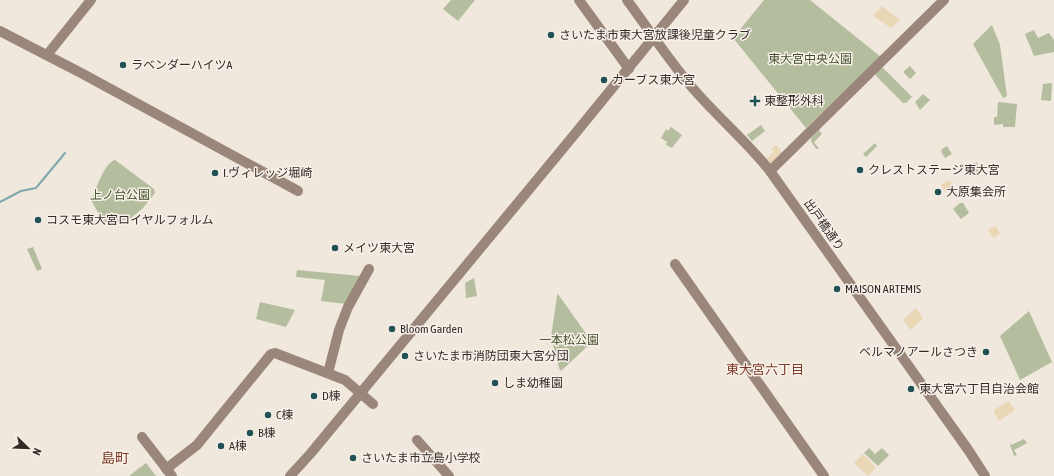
<svg xmlns="http://www.w3.org/2000/svg" width="1054" height="476" viewBox="0 0 1054 476" font-family="'Asap Condensed','Noto Sans JP',sans-serif">
  <style>
    .green { fill: #b4be9e }
    .sand { fill: #e9d7b6 }
    .lines { fill: none; stroke-linecap: round; stroke-linejoin: round }
    .stream { stroke: #7eaaab; stroke-width: 2 }
    .secondary { stroke: #9b867b; stroke-width: 10 }
    .poi-dot { fill: #215154; stroke: #f8f1e9; stroke-width: 1.5 }
    .labels { text-anchor: middle; dominant-baseline: central; stroke-width: 3; stroke-linejoin: round; paint-order: stroke }
    .poi-label { font-size: 12px; fill: #352c29; stroke: #f8f1e9; text-anchor: start }
    .park-label { font-size: 12px; fill: #45522e; stroke: #f8f1e9 }
    .street-label { font-size: 12px; fill: #352c29; stroke: #f8f1e9 }
    .neighbourhood-label { font-size: 13px; fill: #7e3b28; stroke: #f8f1e9 }
    .quarter-label { font-size: 14px; fill: #7e3b28; stroke: #f8f1e9 }
  </style>
  <rect width="100%" height="100%" fill="#f0e7dd"/>
  <!-- green -->
  <g class="green">
    <path d="M 451,0 L 475,0 L 458,21 L 443,9 Z"/>
    <path d="M 764,0 L 810,0 L 881,57 L 806,128 L 733,38 Z"/>
    <path d="M 992,25 L 1000,45 L 1007,96 L 1003,98 L 973,44 Z"/>
    <path d="M 1034,30 L 1038,38 L 1049,33 L 1054,40 L 1054,52 L 1034,56 L 1025,34 Z"/>
    <path d="M 910,66 L 916,73 L 910,79 L 903,72 Z"/>
    <path d="M 882,67 L 912,97 L 906,103 L 903,103 L 876,76 L 876,73 Z"/>
    <path d="M 1052,83 L 1051,101 L 1041,100 L 1043,84 Z"/>
    <path d="M 923,94 L 930,100 L 920,110 L 915,102 Z"/>
    <path d="M 998,102 L 1017,104 L 1015,127 L 1003,127 L 1003,124 L 994,125 L 994,117 L 997,117 Z"/>
    <path d="M 761,125 L 765,131 L 752,141 L 747,135 Z"/>
    <path d="M 671,127 L 682,135 L 672,148 L 666,145 L 667,142 L 661,138 L 666,129 L 668,131 Z"/>
    <path d="M 819,130 L 822,134 L 814,142 L 819,149 L 816,149 L 811,141 L 812,137 Z"/>
    <path d="M 875,143 L 877,146 L 866,157 L 863,154 Z"/>
    <path d="M 947,146 L 952,154 L 945,158 L 941,152 L 942,149 Z"/>
    <path d="M 115,160 L 154,189 L 155,193 L 143,208 L 131,218 L 108,225 L 104,223 L 91,200 C 96,190 104,163 115,160 Z"/>
    <path d="M 977,162 L 979,170 L 972,175 L 967,167 Z"/>
    <path d="M 960,203 L 963,203 L 969,213 L 961,219 L 953,209 Z"/>
    <path d="M 33,247 L 42,269 L 37,271 L 27,249 Z"/>
    <path d="M 297,270 L 361,276 L 346,304 L 321,301 L 325,280 L 296,277 Z"/>
    <path d="M 474,278 L 477,296 L 466,298 L 465,283 Z"/>
    <path d="M 558,294 L 592,342 L 561,371 L 559,368 L 551,337 L 557,296 Z"/>
    <path d="M 260,302 L 295,310 L 286,327 L 256,319 Z"/>
    <path d="M 1029,311 L 1052,362 L 1020,380 L 1000,336 Z"/>
    <path d="M 1024,439 L 1027,443 L 1014,450 L 1017,455 L 1014,456 L 1009,442 L 1011,445 Z"/>
    <path d="M 869,448 L 875,454 L 882,448 L 889,455 L 878,466 L 864,453 Z"/>
    <path d="M 146,463 L 156,476 L 129,476 Z"/>
  </g>
  <!-- sand -->
  <g class="sand">
    <path d="M 882,6 L 900,20 L 891,28 L 873,16 Z"/>
    <path d="M 776,145 L 783,154 L 773,163 L 770,163 L 766,159 L 774,152 L 771,149 Z"/>
    <path d="M 949,180 L 954,187 L 945,192 L 941,185 Z"/>
    <path d="M 996,226 L 1000,234 L 993,238 L 988,230 Z"/>
    <path d="M 916,308 L 923,318 L 911,330 L 903,320 Z"/>
    <path d="M 1009,401 L 1015,410 L 999,421 L 994,412 L 995,409 Z"/>
    <path d="M 863,454 L 876,468 L 868,476 L 854,463 Z"/>
  </g>
  <g class="lines">
    <!-- stream -->
    <path class="stream" d="M 0,202 L 21,191 L 36,188 L 65,153"/>
    <!-- secondary -->
    <g class="secondary">
      <path d="M 579,0 L 629,69"/>
      <path d="M 627,0 C 650,31 671,64 697,93 C 721,120 748,143 770,171 L 969,451 L 985,476"/>
      <path d="M 0,31 L 83,74 L 298,191"/>
      <path d="M 47,55 L 91,0"/>
      <path d="M 770,171 L 944,0"/>
      <path d="M 675,264 L 824,476"/>
      <path d="M 328,373 L 339,330 L 348,307 L 369,269"/>
      <path d="M 142,437 L 172,476"/>
      <path d="M 417,440 L 449,476"/>
      <path d="M 166,469 L 197,445 L 271,354 L 275,353 L 345,380 L 373,404"/>
      <path d="M 290,476 L 311,453 L 574,135 L 684,0"/>
    </g>
  </g>
  <!-- markers -->
  <g class="poi-dot">
    <circle cx="551" cy="35" r="4"/>
    <circle cx="123" cy="65" r="4"/>
    <circle cx="604" cy="80" r="4"/>
    <path d="M753 95h4v4h4v4h-4v4h-4v-4h-4v-4h4z"/>
    <circle cx="860" cy="170" r="4"/>
    <circle cx="215" cy="173" r="4"/>
    <circle cx="938" cy="192" r="4"/>
    <circle cx="38" cy="220" r="4"/>
    <circle cx="335" cy="248" r="4"/>
    <circle cx="837" cy="289" r="4"/>
    <circle cx="392" cy="329" r="4"/>
    <circle cx="986" cy="352" r="4"/>
    <circle cx="405" cy="356" r="4"/>
    <circle cx="495" cy="383" r="4"/>
    <circle cx="911" cy="389" r="4"/>
    <circle cx="314" cy="396" r="4"/>
    <circle cx="268" cy="415" r="4"/>
    <circle cx="250" cy="433" r="4"/>
    <circle cx="221" cy="446" r="4"/>
    <circle cx="353" cy="458" r="4"/>
  </g>
  <g class="labels">
    <!-- poi labels -->
    <g class="poi-label">
      <text x="559" y="35">さいたま市東大宮放課後児童クラブ</text>
      <text x="131" y="65">ラベンダーハイツA</text>
      <text x="612" y="80">カーブス東大宮</text>
      <text x="764" y="101">東整形外科</text>
      <text x="868" y="170">クレストステージ東大宮</text>
      <text x="223" y="173">I.ヴィレッジ堀崎</text>
      <text x="946" y="192">大原集会所</text>
      <text x="46" y="220">コスモ東大宮ロイヤルフォルム</text>
      <text x="343" y="248">メイツ東大宮</text>
      <text x="845" y="289">MAISON ARTEMIS</text>
      <text x="400" y="329">Bloom Garden</text>
      <text x="978" y="352" text-anchor="end">ベルマノアールさつき</text>
      <text x="413" y="356">さいたま市消防団東大宮分団</text>
      <text x="503" y="383">しま幼稚園</text>
      <text x="919" y="389">東大宮六丁目自治会館</text>
      <text x="322" y="396">D棟</text>
      <text x="276" y="415">C棟</text>
      <text x="258" y="433">B棟</text>
      <text x="229" y="446">A棟</text>
      <text x="361" y="458">さいたま市立島小学校</text>
    </g>
    <!-- park labels -->
    <g class="park-label">
      <text x="810" y="59">東大宮中央公園</text>
      <text x="120" y="195">上ノ台公園</text>
      <text x="569" y="340">一本松公園</text>
    </g>
    <!-- street labels -->
    <g class="street-label">
      <text transform="translate(824 225) rotate(55)">出戸橋通り</text>
    </g>
    <!-- neighbourhood labels -->
    <g class="neighbourhood-label">
      <text x="765" y="369">東大宮六丁目</text>
    </g>
    <!-- quarter labels -->
    <g class="quarter-label">
      <text x="115" y="458">島町</text>
    </g>
  </g>
  <!-- north arrow -->
  <g transform="translate(28 448) rotate(113)" stroke="#f8f1e9" stroke-width="3" paint-order="stroke">
  <path d="M0-3L7 15L0 10L-7 15Z" fill="#352c29"/>
  <text y="-6" font-size="11" font-weight="bold" text-anchor="middle" fill="#352c29">N</text>
  </g>
</svg>
